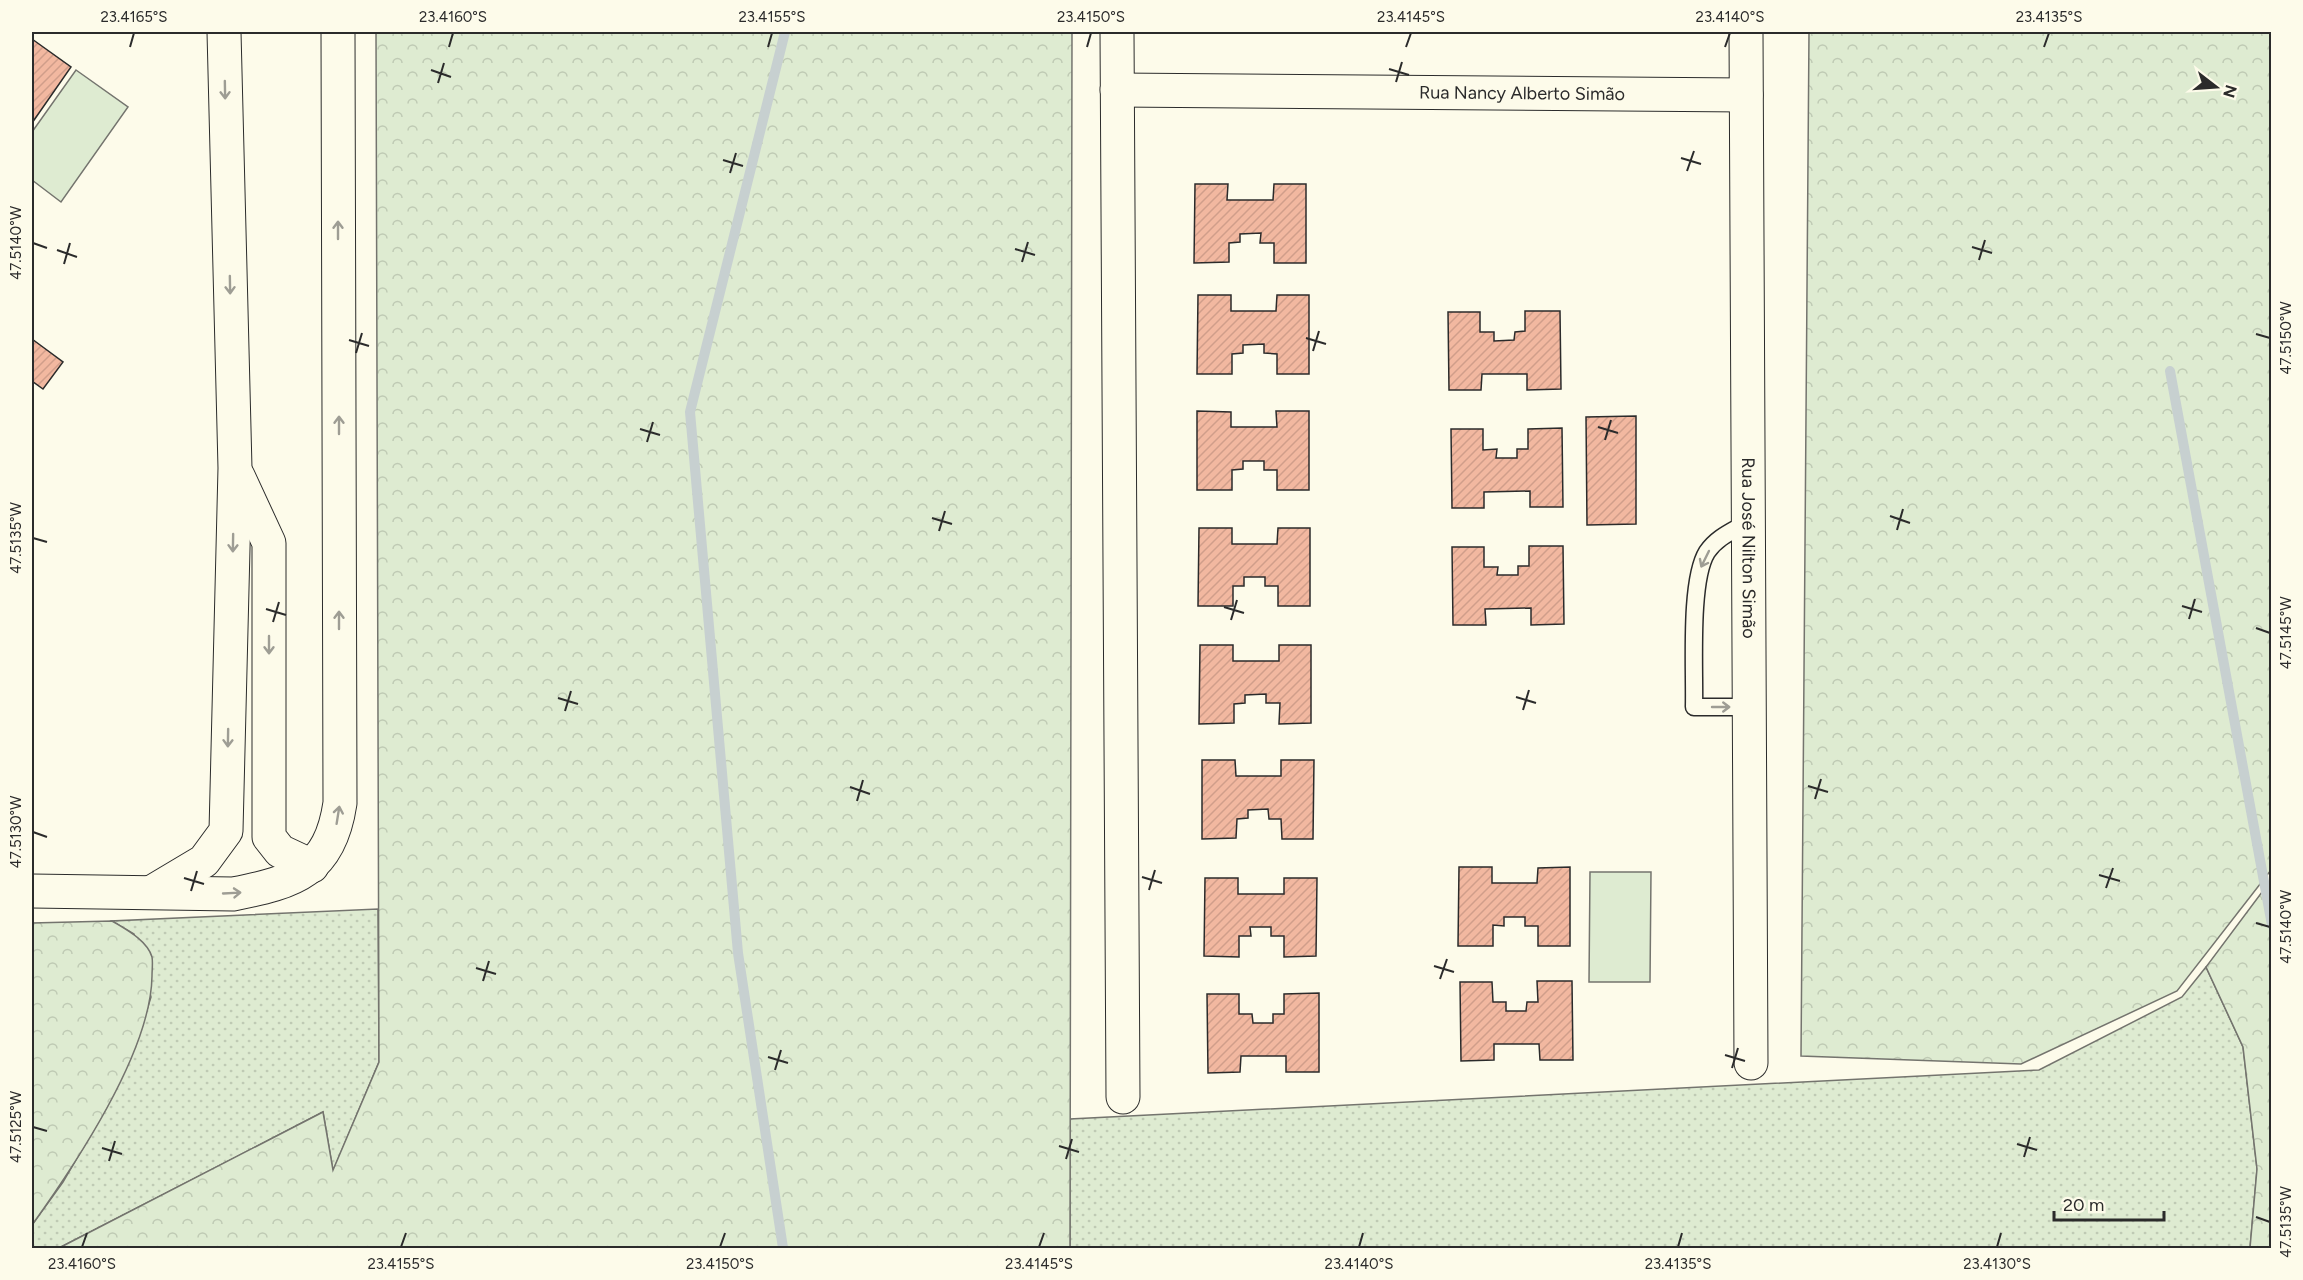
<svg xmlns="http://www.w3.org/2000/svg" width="2303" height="1280" viewBox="0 0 2303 1280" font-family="Figtree,sans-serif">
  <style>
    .grass { fill: url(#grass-dots); stroke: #74746e; stroke-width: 1.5 }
    .forest { fill: url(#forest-crowns); stroke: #74746e; stroke-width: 1.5 }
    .garden { fill: #deebd1; stroke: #74746e; stroke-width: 1.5 }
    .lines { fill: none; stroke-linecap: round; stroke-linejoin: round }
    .stream { stroke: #c7d0d0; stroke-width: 10 }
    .building { fill: url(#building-hatch); stroke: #2b2b2b; stroke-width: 1.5 }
    .lane-casing { stroke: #2b2b2b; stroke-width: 19 }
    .street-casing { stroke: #2b2b2b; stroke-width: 35 }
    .lane { stroke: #fdfbea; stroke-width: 16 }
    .street { stroke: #fdfbea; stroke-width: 33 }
    .oneway { stroke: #9e9d94 }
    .ticks { fill: none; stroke: #2b2b2b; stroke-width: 2 }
    .labels { text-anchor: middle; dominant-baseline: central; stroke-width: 4.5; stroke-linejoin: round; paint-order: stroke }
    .street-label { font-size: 18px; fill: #2b2b2b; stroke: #fdfbea }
    .neatline { fill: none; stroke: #2b2b2b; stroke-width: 2 }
    .ticks-label { font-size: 15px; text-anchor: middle; fill: #2b2b2b }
  </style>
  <defs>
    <pattern id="grass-dots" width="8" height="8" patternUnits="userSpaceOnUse" patternTransform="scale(1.5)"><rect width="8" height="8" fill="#deebd1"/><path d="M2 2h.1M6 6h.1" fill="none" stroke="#bfcab4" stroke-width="1.8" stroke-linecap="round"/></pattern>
    <pattern id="forest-crowns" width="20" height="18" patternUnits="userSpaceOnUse" patternTransform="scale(1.5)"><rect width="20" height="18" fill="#deebd1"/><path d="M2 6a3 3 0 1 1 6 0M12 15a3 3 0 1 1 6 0" fill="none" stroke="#bfcab4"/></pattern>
    <pattern id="building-hatch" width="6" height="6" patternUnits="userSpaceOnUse" patternTransform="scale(1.5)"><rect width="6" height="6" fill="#f2b8a0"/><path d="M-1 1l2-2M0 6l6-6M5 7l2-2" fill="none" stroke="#d09e8a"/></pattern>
  </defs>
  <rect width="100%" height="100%" fill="#fdfbea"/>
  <!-- grass -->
  <g class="grass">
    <path d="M 378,909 L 379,1062 L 333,1171 L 323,1112 L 59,1248 L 32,1248 L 32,1225 L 63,1182 L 104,1112 L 137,1042 L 151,997 L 134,934 L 112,921 Z"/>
    <path d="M 2206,967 L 2243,1047 L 2257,1169 L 2250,1248 L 1070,1248 L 1070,1119 L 2039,1070 L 2182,997 Z"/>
  </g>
  <!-- forest -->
  <g class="forest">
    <path d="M 376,32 L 1072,32 L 1070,1248 L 59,1248 L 323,1112 L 333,1170 L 379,1062 Z"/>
    <path d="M 1809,32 L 2271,32 L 2271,870 L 2177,991 L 2021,1064 L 1801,1056 Z"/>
    <path d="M 2271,880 L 2271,1248 L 2250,1248 L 2257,1169 L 2243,1047 L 2206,967 Z"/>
    <path d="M 112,921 C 125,929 147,940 152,957 C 153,962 152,970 152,976 C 151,1051 75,1165 32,1225 L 32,923 Z"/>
  </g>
  <!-- garden -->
  <g class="garden">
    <path d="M 76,70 L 128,107 L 61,202 L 32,180 L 32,132 Z"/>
    <path d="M 1590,872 L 1651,872 L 1650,982 L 1589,982 Z"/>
  </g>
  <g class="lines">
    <!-- stream -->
    <g class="stream">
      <path d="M 2170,371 L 2272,925"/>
      <path d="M 783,1248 L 738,953 L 690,412 L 785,32"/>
    </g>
  </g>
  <!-- building -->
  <g class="building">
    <path d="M 32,39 L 71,67 L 32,123 Z"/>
    <path d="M 1195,184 L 1228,184 L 1227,200 L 1273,200 L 1274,184 L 1306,184 L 1306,263 L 1274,263 L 1274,243 L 1260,243 L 1261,233 L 1240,234 L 1240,242 L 1229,243 L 1229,262 L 1194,263 Z"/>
    <path d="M 1198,295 L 1231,295 L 1231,311 L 1276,311 L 1277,295 L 1309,295 L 1309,374 L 1277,374 L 1277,354 L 1264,353 L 1264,344 L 1243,345 L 1243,353 L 1232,354 L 1232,374 L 1197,374 Z"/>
    <path d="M 1525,311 L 1560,311 L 1561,389 L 1527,390 L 1527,374 L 1482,374 L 1481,390 L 1449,390 L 1448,312 L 1480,312 L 1480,332 L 1494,332 L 1494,341 L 1514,340 L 1515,332 L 1525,331 Z"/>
    <path d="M 32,339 L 63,362 L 43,389 L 32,381 Z"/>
    <path d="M 1197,411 L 1231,412 L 1231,427 L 1277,427 L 1276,411 L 1309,411 L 1309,490 L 1277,490 L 1277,470 L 1264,470 L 1264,461 L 1243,461 L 1243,469 L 1232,470 L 1232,490 L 1197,490 Z"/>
    <path d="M 1636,416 L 1636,524 L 1587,525 L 1586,417 Z"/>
    <path d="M 1562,428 L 1563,507 L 1530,507 L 1530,491 L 1484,492 L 1484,508 L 1452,508 L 1451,429 L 1483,429 L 1483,450 L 1497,449 L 1496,458 L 1517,458 L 1517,449 L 1528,449 L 1528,429 Z"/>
    <path d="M 1199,528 L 1232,528 L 1232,544 L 1277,544 L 1278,528 L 1310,528 L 1310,606 L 1278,606 L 1278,586 L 1265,586 L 1265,577 L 1244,577 L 1244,586 L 1233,586 L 1233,606 L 1198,606 Z"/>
    <path d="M 1529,546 L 1563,546 L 1564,624 L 1531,625 L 1531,608 L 1485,609 L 1486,625 L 1453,625 L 1452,547 L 1484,547 L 1484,567 L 1498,567 L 1497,575 L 1518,575 L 1518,566 L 1529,566 Z"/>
    <path d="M 1200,645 L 1233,645 L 1233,661 L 1279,661 L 1279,645 L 1311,645 L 1311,723 L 1279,724 L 1280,703 L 1266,703 L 1266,694 L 1245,695 L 1245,703 L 1234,704 L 1234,723 L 1199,724 Z"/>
    <path d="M 1202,760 L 1235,760 L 1236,776 L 1281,776 L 1281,760 L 1314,760 L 1313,839 L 1282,839 L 1281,819 L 1269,819 L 1268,809 L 1248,810 L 1248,818 L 1237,819 L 1236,838 L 1202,839 Z"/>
    <path d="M 1459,867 L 1492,867 L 1492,883 L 1537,883 L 1538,868 L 1570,867 L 1570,946 L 1538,946 L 1538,926 L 1525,926 L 1525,917 L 1504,917 L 1504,926 L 1493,925 L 1493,946 L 1458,946 Z"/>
    <path d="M 1205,878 L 1238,878 L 1238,894 L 1284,894 L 1284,878 L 1317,878 L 1316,956 L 1284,957 L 1284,936 L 1271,936 L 1271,927 L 1250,927 L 1251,936 L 1239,936 L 1239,957 L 1204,956 Z"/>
    <path d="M 1537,981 L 1572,981 L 1573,1060 L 1540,1060 L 1539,1044 L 1494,1044 L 1494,1060 L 1461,1061 L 1460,982 L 1492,982 L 1493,1002 L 1506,1002 L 1506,1011 L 1526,1011 L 1527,1002 L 1538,1002 Z"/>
    <path d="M 1319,993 L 1319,1072 L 1286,1072 L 1286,1056 L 1241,1056 L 1240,1072 L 1208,1073 L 1207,994 L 1239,994 L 1239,1014 L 1252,1014 L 1253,1023 L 1273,1023 L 1273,1014 L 1284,1014 L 1284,994 Z"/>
  </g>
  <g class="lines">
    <defs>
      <path id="lane" d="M 1748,522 C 1733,531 1717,537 1707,552 C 1689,581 1695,670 1694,707 L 1749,707"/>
      <g id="street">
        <path d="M 1117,32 L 1123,1097"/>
        <path id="s1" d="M 1746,32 L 1751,1063"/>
        <path id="s2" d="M 1117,90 L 1746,95"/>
        <path d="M 238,476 L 269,543 L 269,837 L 280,851 L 312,866"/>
        <path d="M 32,891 L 233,894 C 295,882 330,871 340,803 L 338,32"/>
        <path d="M 152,892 L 204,861 L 226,831 L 235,468 L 224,32"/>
      </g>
    </defs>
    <!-- lane casing -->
    <use href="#lane" class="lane-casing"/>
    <!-- street casing -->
    <use href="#street" class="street-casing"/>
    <!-- lane -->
    <use href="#lane" class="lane"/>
    <!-- street -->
    <use href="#street" class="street"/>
  </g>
  <!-- one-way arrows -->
  <defs><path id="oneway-shaft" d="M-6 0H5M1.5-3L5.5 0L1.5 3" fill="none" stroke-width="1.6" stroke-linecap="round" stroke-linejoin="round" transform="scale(1.5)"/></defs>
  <g class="oneway">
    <use href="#oneway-shaft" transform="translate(225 90) rotate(89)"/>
    <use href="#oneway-shaft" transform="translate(338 230) rotate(-90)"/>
    <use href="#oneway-shaft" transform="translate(230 285) rotate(89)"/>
    <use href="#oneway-shaft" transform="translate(339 425) rotate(-90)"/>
    <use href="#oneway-shaft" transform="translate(233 543) rotate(91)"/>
    <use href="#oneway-shaft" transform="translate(1705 559) rotate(116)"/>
    <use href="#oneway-shaft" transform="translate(339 620) rotate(-90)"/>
    <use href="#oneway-shaft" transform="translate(269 645) rotate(90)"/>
    <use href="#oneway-shaft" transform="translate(1721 707)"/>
    <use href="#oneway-shaft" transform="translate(228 738) rotate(91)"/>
    <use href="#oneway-shaft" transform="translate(338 815) rotate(-81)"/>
    <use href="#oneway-shaft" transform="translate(232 893) rotate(-3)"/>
  </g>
  <!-- ticks -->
  <path class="ticks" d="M 130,47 L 134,33M 449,47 L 453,33M 768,47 L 772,33M 1087,47 L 1091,33M 1406,47 L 1411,33M 1725,47 L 1730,33M 2044,47 L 2049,33M 1389,69 L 1409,75M 431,70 L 451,77M 1396,82 L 1402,62M 438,83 L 444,63M 1681,158 L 1701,164M 723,160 L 743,166M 1687,171 L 1694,151M 730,173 L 736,153M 33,243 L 47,248M 1972,247 L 1992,253M 1015,249 L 1035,255M 57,250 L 77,257M 1979,260 L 1985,240M 1022,262 L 1028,242M 64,264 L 70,243M 2256,334 L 2270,338M 1306,338 L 1326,344M 349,340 L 369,346M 1313,351 L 1319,331M 356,353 L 362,333M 1598,427 L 1618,433M 640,429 L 660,435M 1605,440 L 1611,420M 647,442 L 653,422M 1890,516 L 1910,523M 932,518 L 952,524M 1897,530 L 1903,509M 939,531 L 945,511M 33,538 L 47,542M 2182,606 L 2202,612M 1224,607 L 1244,613M 266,609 L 286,615M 2189,619 L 2195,599M 1231,620 L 1237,600M 273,622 L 279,602M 2256,628 L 2270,633M 1516,697 L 1536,703M 558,698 L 578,704M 1523,710 L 1529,690M 565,711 L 571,691M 1808,786 L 1828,792M 850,787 L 870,794M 1815,799 L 1821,779M 857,801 L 863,780M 33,832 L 47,837M 2099,875 L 2120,881M 1142,877 L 1162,883M 184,878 L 204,884M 2106,888 L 2113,868M 1149,890 L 1155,870M 191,891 L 197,871M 2256,923 L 2270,927M 1434,966 L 1454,972M 476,968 L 496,974M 1440,979 L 1447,959M 483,981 L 489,961M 1725,1055 L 1745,1061M 768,1057 L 788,1063M 1732,1068 L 1738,1048M 775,1070 L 781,1050M 33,1127 L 47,1131M 2017,1144 L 2037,1150M 1059,1146 L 1079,1152M 102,1148 L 122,1154M 2024,1157 L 2030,1137M 1066,1159 L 1072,1139M 109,1161 L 115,1141M 2256,1217 L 2270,1222M 82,1247 L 87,1233M 401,1247 L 406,1233M 720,1247 L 725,1233M 1039,1247 L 1044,1233M 1359,1247 L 1363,1233M 1678,1247 L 1682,1233M 1997,1247 L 2001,1233"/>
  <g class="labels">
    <!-- street labels -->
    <g class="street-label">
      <text stroke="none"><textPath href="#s2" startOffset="405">Rua Nancy Alberto Simão</textPath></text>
      <text stroke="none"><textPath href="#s1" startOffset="516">Rua José Nilton Simão</textPath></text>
    </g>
  </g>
  <!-- border -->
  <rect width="2303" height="1280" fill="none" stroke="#fdfbea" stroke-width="66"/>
  <!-- north arrow -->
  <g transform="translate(2216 87) rotate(107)" stroke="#fdfbea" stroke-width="4.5" paint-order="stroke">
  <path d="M0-4.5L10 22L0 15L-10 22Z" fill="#2b2b2b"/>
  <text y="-9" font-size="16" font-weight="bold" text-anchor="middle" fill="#2b2b2b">N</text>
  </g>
  <!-- scale -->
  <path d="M2054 1211v9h110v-9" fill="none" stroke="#2b2b2b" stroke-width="3"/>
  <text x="2063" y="1211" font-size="18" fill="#2b2b2b" stroke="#fdfbea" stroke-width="4.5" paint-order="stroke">20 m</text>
  <rect x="33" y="33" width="2237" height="1214" class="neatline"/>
  <g class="ticks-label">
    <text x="134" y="22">23.4165°S</text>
    <text x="453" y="22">23.4160°S</text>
    <text x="772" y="22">23.4155°S</text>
    <text x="1091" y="22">23.4150°S</text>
    <text x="1411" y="22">23.4145°S</text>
    <text x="1730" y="22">23.4140°S</text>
    <text x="2049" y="22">23.4135°S</text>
    <text transform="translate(16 243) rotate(-90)" y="5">47.5140°W</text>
    <text transform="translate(2286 338) rotate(-90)" y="5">47.5150°W</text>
    <text transform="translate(16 538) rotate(-90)" y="5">47.5135°W</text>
    <text transform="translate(2286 633) rotate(-90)" y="5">47.5145°W</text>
    <text transform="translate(16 832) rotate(-90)" y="5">47.5130°W</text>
    <text transform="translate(2286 927) rotate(-90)" y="5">47.5140°W</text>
    <text transform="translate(16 1127) rotate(-90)" y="5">47.5125°W</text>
    <text transform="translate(2286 1222) rotate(-90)" y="5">47.5135°W</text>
    <text x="82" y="1269">23.4160°S</text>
    <text x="401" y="1269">23.4155°S</text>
    <text x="720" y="1269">23.4150°S</text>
    <text x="1039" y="1269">23.4145°S</text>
    <text x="1359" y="1269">23.4140°S</text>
    <text x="1678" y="1269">23.4135°S</text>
    <text x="1997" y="1269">23.4130°S</text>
  </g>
</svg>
